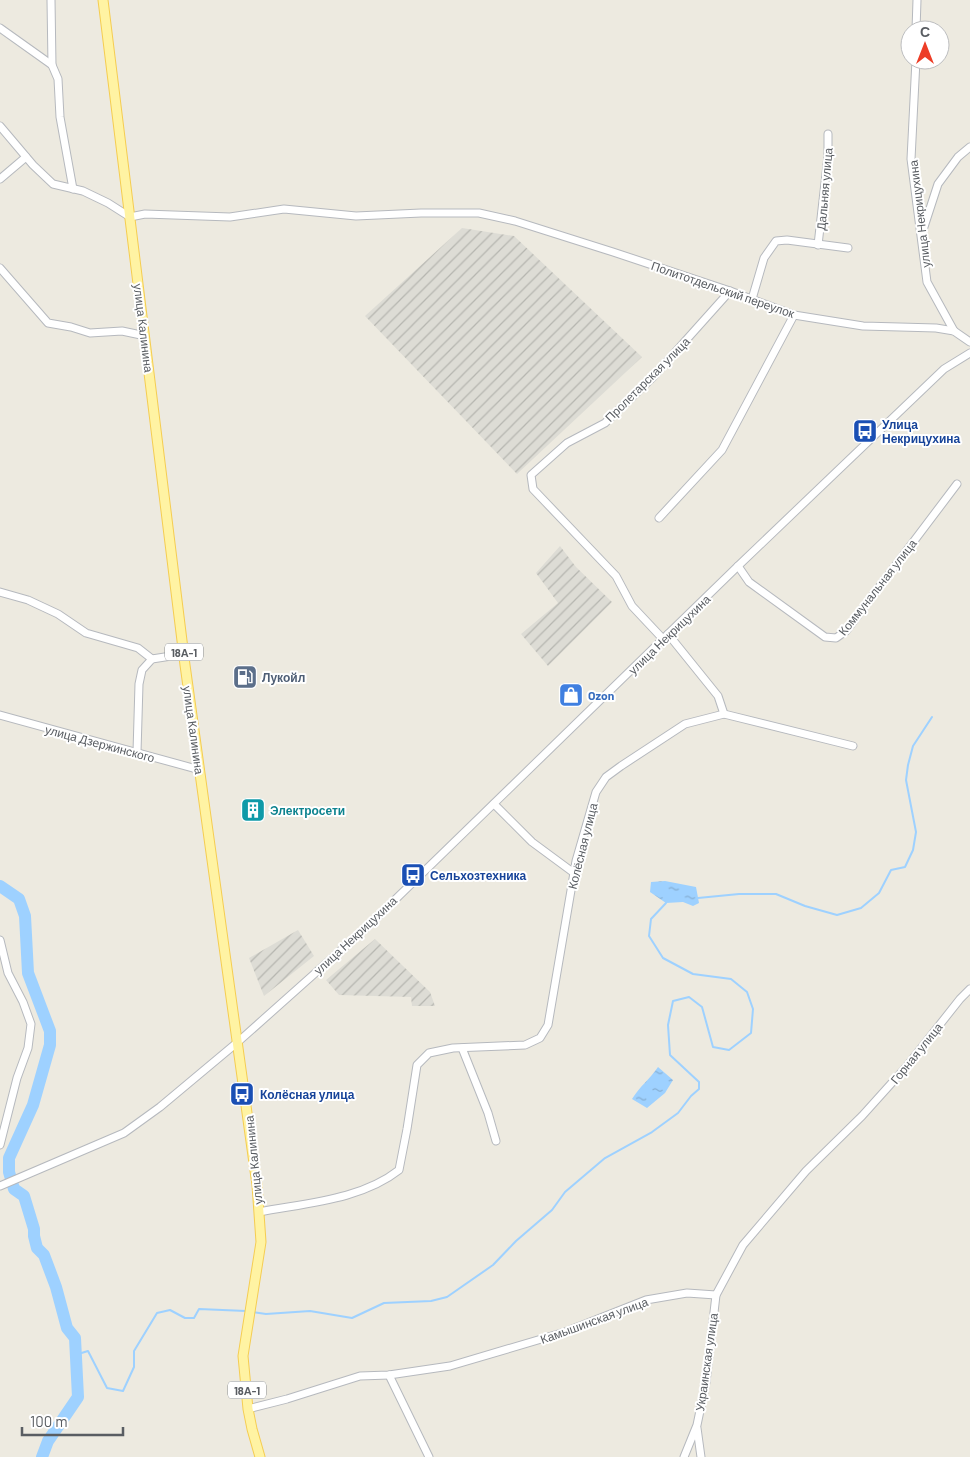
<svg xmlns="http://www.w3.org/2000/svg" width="970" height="1457" viewBox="0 0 970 1457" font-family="Barlow,sans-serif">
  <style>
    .industrial { fill: url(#industrial-furrows) }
    .water { fill: url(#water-ripples) }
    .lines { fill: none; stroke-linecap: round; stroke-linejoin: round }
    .stream { stroke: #9ed1ff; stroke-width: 2 }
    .river { stroke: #9ed1ff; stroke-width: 12 }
    .minor-casing { stroke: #b6b9be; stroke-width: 9 }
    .major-casing { stroke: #f5cd51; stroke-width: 11 }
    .minor { stroke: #fff; stroke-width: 7 }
    .major { stroke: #fff3a3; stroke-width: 9 }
    .labels { text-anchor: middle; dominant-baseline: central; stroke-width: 4; stroke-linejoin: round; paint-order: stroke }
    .shield { fill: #fff; stroke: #8b8e91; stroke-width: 1 }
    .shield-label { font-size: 11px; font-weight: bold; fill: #595d62 }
    .street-label { font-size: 12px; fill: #595d62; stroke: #fff }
    .transit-label { font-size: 12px; font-weight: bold; fill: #164399; stroke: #fff; text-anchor: start }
    .service-label { font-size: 12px; font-weight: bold; fill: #4e5e75; stroke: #fff; text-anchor: start }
    .shop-label { font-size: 12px; font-weight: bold; fill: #366cbe; stroke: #fff; text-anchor: start }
    .culture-label { font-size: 12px; font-weight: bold; fill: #0d838f; stroke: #fff; text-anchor: start }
  </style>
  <defs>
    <pattern id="industrial-furrows" width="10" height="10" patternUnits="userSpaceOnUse" patternTransform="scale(1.25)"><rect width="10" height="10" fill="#dddcd5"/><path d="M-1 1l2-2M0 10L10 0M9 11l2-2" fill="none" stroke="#b6b6b0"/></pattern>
    <pattern id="water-ripples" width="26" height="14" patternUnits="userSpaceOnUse" patternTransform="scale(1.25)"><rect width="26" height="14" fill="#9ed1ff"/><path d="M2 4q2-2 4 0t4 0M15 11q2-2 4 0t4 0" fill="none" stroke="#84add2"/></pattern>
  </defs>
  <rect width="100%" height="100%" fill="#edeae0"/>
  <!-- industrial -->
  <g class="industrial">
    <path d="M 462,228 L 514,236 L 642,357 L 517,474 L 365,316 Z"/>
    <path d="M 560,546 L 576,567 L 612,602 L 548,666 L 521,634 L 558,603 L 536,573 Z"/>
    <path d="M 298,930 L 314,956 L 264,996 L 249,958 Z"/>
    <path d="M 375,939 L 430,992 L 435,1006 L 412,1006 L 411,997 L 339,995 L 326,980 Z"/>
  </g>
  <!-- water -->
  <g class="water">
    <path d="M 665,881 L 696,887 L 699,903 L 693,906 L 683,902 L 666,903 L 650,892 L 651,882 Z"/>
    <path d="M 658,1067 L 673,1080 L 665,1093 L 647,1108 L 632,1099 C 640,1086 650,1079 658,1067 Z"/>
  </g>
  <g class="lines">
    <!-- stream -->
    <g class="stream">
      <path d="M 698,898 L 739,894 L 776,894 L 805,906 L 837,915 L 861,908 L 879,893 L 891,870 L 905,867 L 913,850 L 916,832 L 906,780 L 908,765 L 913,746 L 932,717"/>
      <path d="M 253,1312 L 266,1314 L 310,1311 L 352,1318 L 384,1303 L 431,1301 L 447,1297 L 493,1265 L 516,1241 L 552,1210 L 565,1192 L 605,1158 L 652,1132 L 678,1113 L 691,1096 L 699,1089 L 699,1082 L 670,1055 L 668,1025 L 673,1001 L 689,997 L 702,1007 L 713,1047 L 729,1050 L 751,1033 L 753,1009 L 747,992 L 731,979 L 693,974 L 663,958 L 649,936 L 651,919 L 666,903"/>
      <path d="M 75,1355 L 88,1351 L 107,1388 L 123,1391 L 134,1367 L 134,1351 L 157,1313 L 170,1310 L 185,1318 L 194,1318 L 199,1309 L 246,1311"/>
    </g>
    <!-- river -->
    <path class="river" d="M 0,886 L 19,899 L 25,916 L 28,973 L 50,1031 L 50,1045 L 33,1105 L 9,1158 L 9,1172 L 14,1189 L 24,1196 L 34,1229 L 34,1236 L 37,1248 L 44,1255 L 56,1287 L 67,1328 L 75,1338 L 78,1397 L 48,1441 L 42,1457"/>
    <defs>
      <g id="minor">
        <path d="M 51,0 L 52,65"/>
        <path d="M 0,28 L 52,65 L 58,79 L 60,117 L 73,189"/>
        <path d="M 916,30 L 917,0"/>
        <path d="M 916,60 L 911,159 L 927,282 L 954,331"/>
        <path d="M 0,126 L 33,165 L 53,184 L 83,191 L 108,203 L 130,217 L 145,214 L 230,217 L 284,209 L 356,216 L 421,213 L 479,213 L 515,221 L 613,252 L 730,291 L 794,315 L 863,326 L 936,328 L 954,331 L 970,342"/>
        <path d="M 0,179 L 26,157"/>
        <path d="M 922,233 L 938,184 L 958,157 L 970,147"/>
        <path d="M 818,245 L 828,156 L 828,134"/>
        <path d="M 0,268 L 48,323 L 71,327 L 90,333 L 122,331 L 141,335 L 145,339"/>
        <path d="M 752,299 L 764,258 L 776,241 L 787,240 L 848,248"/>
        <path d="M 659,518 L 722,450 L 794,315"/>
        <path d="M 738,566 L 749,582 L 825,637 L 836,638 L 846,631 L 957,484"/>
        <path d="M 0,592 L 28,600 L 58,614 L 86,633 L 138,648 L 152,659"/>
        <path d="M 668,634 L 718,696 L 724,714"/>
        <path d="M 663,639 L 632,606 L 616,576 L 533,489 L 531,475 L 567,443 L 605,423 L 653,377 L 730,291"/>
        <path d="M 0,715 L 200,770"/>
        <path d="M 137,752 L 139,684 L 142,670 L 152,659 L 184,654"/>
        <path d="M 494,804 L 532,842 L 574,873"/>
        <path d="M 0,940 L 8,973 L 23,1002 L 31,1024 L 28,1048 L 17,1078 L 0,1145"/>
        <path d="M 462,1048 L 488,1113 L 496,1141"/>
        <path d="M 0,1186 L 124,1133 L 160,1107 L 239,1041 L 368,926 L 738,566 L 944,369 L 970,353"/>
        <path d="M 259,1212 C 305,1203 361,1200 399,1170 L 407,1129 L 417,1065 L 429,1053 L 453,1048 L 525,1045 L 540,1038 L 548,1025 L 576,861 L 596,792 L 606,777 L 621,766 L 685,724 L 724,714 L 853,746"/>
        <path d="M 389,1375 L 429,1457"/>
        <path d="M 248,1409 L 287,1399 L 360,1376 L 389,1375 L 450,1366 L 565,1332 L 646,1300 L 687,1293 L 716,1295"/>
        <path d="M 697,1428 L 701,1457"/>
        <path d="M 684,1457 L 697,1425 L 706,1382 L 716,1295 L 743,1245 L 806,1171 L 862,1116 L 907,1066 L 960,999 L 970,989"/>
      </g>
      <path id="major" d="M 103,0 L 185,665 L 257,1185 L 261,1242 L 243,1356 L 248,1409 L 252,1429 L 260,1457"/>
    </defs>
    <!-- minor casing -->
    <use href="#minor" class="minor-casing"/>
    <!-- major casing -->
    <use href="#major" class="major-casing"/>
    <!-- minor -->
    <use href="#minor" class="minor"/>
    <!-- major -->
    <use href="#major" class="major"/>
  </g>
  <!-- icons -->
  <defs>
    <symbol id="bus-square" viewBox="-11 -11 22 22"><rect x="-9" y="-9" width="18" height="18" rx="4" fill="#1a4fb4" stroke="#fff"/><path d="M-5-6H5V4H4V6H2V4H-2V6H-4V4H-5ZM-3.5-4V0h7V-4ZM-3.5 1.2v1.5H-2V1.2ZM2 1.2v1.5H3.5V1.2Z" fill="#fff"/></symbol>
    <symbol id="fuel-square" viewBox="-11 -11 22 22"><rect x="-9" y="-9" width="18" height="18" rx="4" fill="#5c6f8a" stroke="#fff"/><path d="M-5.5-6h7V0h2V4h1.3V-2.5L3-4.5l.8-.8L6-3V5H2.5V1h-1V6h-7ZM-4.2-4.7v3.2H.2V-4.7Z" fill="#fff"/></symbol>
    <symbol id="shop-square" viewBox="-11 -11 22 22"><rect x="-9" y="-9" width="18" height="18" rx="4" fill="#3f7fe0" stroke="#fff"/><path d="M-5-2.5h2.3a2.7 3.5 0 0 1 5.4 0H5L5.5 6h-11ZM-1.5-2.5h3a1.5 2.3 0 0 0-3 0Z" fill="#fff"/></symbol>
    <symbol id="building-square" viewBox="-11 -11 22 22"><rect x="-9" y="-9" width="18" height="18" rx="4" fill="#0f9aa8" stroke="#fff"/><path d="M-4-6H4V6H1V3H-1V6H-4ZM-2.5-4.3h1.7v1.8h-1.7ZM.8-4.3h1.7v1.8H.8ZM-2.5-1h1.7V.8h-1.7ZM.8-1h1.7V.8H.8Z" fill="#fff"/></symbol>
  </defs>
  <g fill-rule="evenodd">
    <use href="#bus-square" x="851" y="417" width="28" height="28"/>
    <use href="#fuel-square" x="231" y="663" width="28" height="28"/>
    <use href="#shop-square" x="557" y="681" width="28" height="28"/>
    <use href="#building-square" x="239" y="796" width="28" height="28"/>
    <use href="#bus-square" x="399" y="861" width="28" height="28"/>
    <use href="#bus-square" x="228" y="1080" width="28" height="28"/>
  </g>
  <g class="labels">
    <!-- shield labels -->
    <g class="shield">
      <rect x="165" y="643.5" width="38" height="17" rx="4"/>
      <rect x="228" y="1381.5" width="38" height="17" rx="4"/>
    </g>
    <g class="shield-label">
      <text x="184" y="652">18А-1</text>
      <text x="247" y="1390">18А-1</text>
    </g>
    <!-- street labels -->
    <g class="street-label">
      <text transform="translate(824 189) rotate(-85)">Дальняя улица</text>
      <text transform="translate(919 214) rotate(-97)">улица Некрицухина</text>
      <text transform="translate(723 289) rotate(19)">Политотдельский переулок</text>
      <text transform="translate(144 328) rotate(83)">улица Калинина</text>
      <text transform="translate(647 379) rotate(-45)">Пролетарская улица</text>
      <text transform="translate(877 587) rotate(-52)">Коммунальная улица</text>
      <text transform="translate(669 634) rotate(-44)">улица Некрицухина</text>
      <text transform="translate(194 730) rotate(82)">улица Калинина</text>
      <text transform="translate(100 743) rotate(15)">улица Дзержинского</text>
      <text transform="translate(582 846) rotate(-76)">Колёсная улица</text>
      <text transform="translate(355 935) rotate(-43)">улица Некрицухина</text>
      <text transform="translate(916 1053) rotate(-51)">Горная улица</text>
      <text transform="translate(253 1160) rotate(-96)">улица Калинина</text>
      <text transform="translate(594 1320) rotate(-20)">Камышинская улица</text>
      <text transform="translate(706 1362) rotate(-82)">Украинская улица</text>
    </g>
    <!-- transit labels -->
    <g class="transit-label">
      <text x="882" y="424">Улица<tspan x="882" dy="14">Некрицухина</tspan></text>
      <text x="430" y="875">Сельхозтехника</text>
      <text x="260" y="1094">Колёсная улица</text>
    </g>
    <!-- service labels -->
    <g class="service-label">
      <text x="262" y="677">Лукойл</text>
    </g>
    <!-- shop labels -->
    <g class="shop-label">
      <text x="588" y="695">Ozon</text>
    </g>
    <!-- culture labels -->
    <g class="culture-label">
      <text x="270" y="810">Электросети</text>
    </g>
  </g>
  <!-- north arrow -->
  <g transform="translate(925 45)"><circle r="24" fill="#ffffff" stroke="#bdbec0"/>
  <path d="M0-4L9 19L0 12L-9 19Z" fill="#ed3d26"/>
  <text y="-8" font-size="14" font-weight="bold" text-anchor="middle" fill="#595d62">С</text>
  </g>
  <!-- scale -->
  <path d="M22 1427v8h101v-8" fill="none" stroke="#595d62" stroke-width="2.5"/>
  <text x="30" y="1427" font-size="15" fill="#595d62" stroke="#ffffff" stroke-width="4" paint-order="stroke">100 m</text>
</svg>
